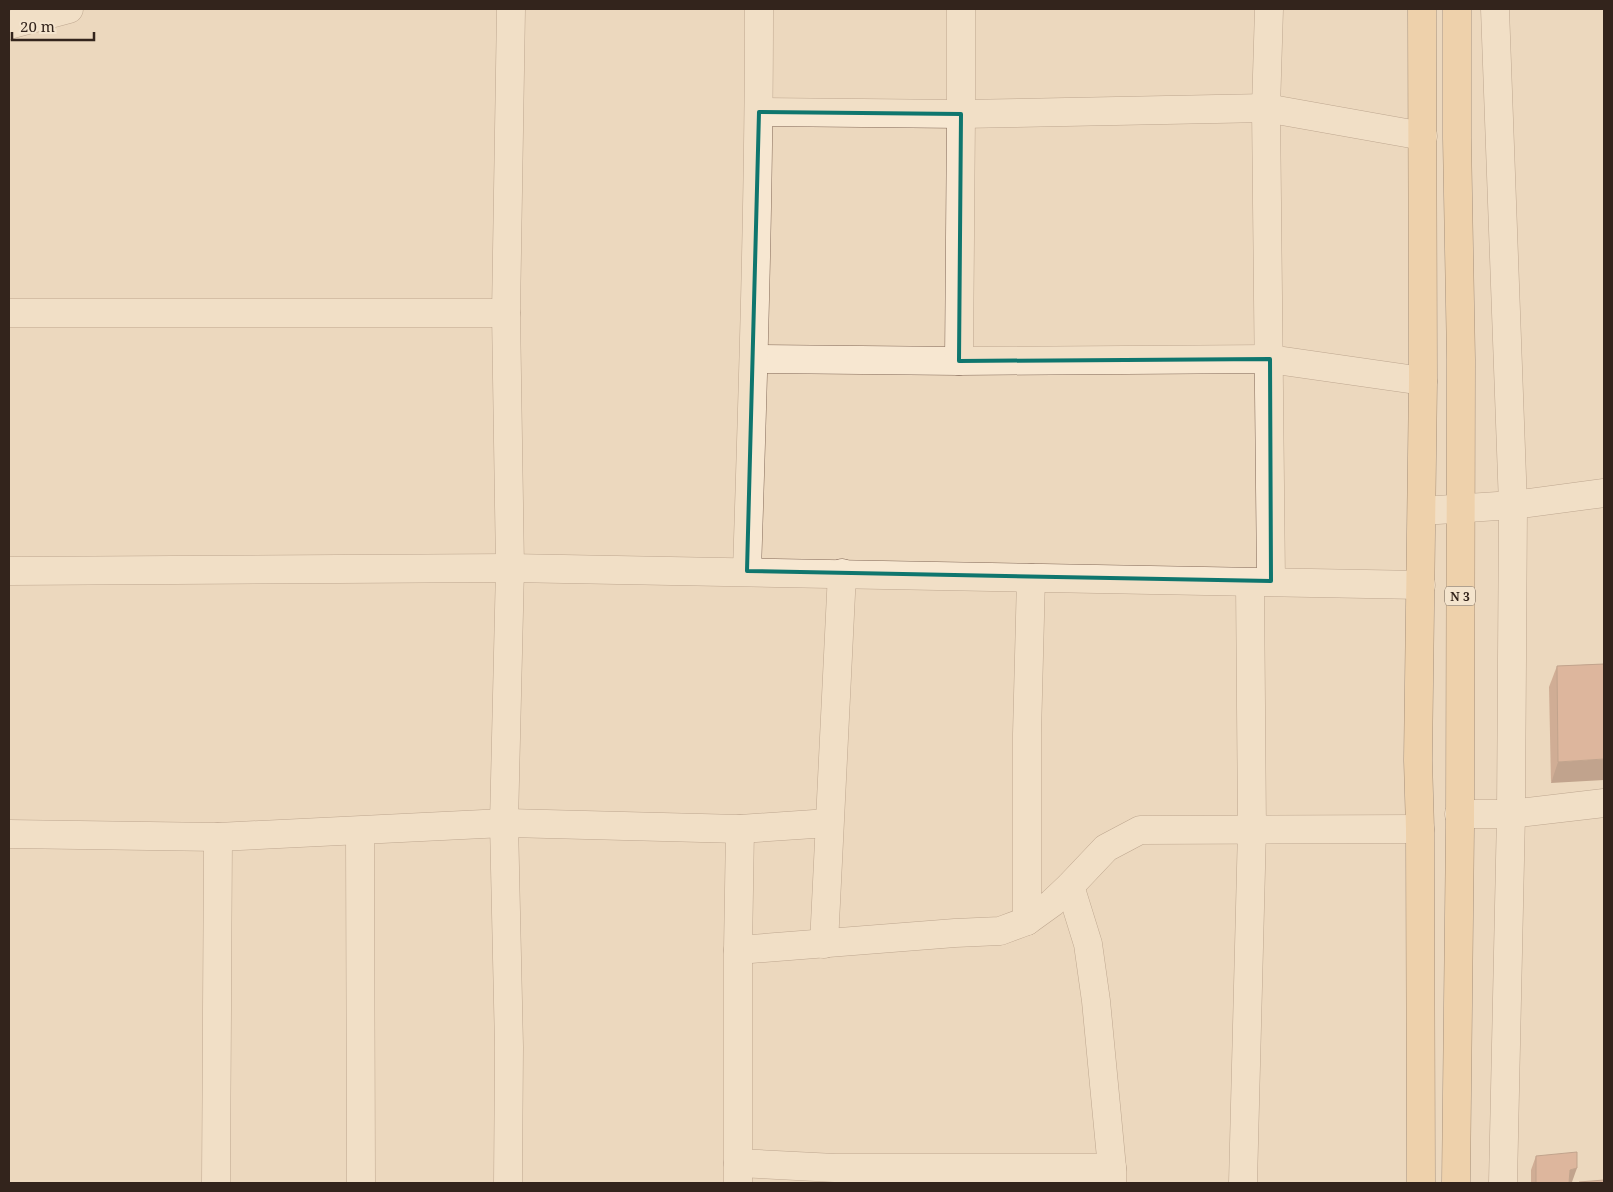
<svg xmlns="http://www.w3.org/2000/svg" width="1613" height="1192" viewBox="0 0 1613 1192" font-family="'Noto Serif',serif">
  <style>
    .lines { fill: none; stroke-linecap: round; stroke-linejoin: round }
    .minor-casing { stroke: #836958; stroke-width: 29 }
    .tertiary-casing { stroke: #836958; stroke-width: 29 }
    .primary-casing { stroke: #51392c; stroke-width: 29 }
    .minor { stroke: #f7e7d1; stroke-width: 28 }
    .tertiary { stroke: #f7e7d1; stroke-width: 28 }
    .primary { stroke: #efc896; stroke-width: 28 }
    .wall { fill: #ad7965 }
    .shaded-wall { fill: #8d6352 }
    .building { fill: #c98d75; stroke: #8d6352 }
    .marked { fill: none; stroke: #0f766e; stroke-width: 4; stroke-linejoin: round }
    .labels { text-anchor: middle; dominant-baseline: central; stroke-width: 4; stroke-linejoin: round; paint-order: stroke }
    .shield { fill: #f4e4cd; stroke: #6d5e51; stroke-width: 1 }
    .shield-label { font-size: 12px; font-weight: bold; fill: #33241c }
  </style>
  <rect width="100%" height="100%" fill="#ecd8be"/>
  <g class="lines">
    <defs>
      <g id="minor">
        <path d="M 1269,9 L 1266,108 L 1271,581"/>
        <path d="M 1495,9 L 1513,505 L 1511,814 L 1503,1183"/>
        <path d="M 9,25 L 69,9"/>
        <path d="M 759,112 L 961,114 L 1266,108 L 1423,136"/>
        <path d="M 9,313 L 506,313"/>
        <path d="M 754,359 L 959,361 L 1270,359 L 1423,381"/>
        <path d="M 959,361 L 961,114 L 961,9"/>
        <path d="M 9,571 L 510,568 L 1421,585"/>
        <path d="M 747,571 C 753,384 759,196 759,9"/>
        <path d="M 1459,814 L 1511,814 L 1604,803"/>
        <path d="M 360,831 L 361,1183"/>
        <path d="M 9,834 L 218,837 L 504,823 L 740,829 L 829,823"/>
        <path d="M 1070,886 L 1088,944 L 1096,1001 L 1112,1168 L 1112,1183"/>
        <path d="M 1027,921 L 1027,734 L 1031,578"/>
        <path d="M 824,944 L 842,573"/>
        <path d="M 738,950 L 955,933 L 1000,931 L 1027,921 L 1052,903 L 1070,886 L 1106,848 L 1140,830 L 1420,829"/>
        <path d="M 738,1163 L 835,1168 L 1112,1168"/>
        <path d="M 216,1183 L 218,837"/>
        <path d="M 508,1183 L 509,1047 L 504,823 L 510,568 L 506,313 L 511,9"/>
        <path d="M 738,1183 L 738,950 L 740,829"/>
        <path d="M 1243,1183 L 1252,829 L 1250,583"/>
      </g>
      <path id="tertiary" d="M 1422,511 L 1513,505 L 1604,493"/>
      <g id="primary">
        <path d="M 1421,1183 L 1420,829 L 1418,760 L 1423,381 L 1422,9"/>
        <path d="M 1456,1183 L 1460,828 L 1461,359 L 1457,138 L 1457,9"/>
      </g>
    </defs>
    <!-- minor casing -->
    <use href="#minor" class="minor-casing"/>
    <!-- tertiary casing -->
    <use href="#tertiary" class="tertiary-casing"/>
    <!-- primary casing -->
    <use href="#primary" class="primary-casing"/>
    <!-- minor -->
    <use href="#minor" class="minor"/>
    <!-- tertiary -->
    <use href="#tertiary" class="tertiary"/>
    <!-- primary -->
    <use href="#primary" class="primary"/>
  </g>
  <!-- wall -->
  <g class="wall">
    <path d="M 1604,664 L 1551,783 L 1549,687 L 1557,666 Z"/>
    <path d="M 1536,1156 L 1572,1182 L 1569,1183 L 1531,1183 L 1531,1170 Z"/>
  </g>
  <!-- shaded-wall -->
  <g class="shaded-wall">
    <path d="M 1604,759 L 1604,780 L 1551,783 L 1558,762 Z"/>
    <path d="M 1577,1168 L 1572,1182 L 1568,1183 L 1570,1170 Z"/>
  </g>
  <!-- building -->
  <g class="building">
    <path d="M 1604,664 L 1604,759 L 1558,762 L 1557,666 Z"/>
    <path d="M 1577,1152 L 1577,1168 L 1570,1170 L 1569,1183 L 1536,1183 L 1536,1156 Z"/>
    <path d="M 1604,1180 L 1604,1183 L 1579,1183 L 1579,1182 Z"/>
  </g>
  <!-- marked area -->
  <path d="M0 0H1613V1192H0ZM 759,112 L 961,114 L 959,361 L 1270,359 L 1271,581 L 747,571 Z" fill="#ecd8be" fill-opacity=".55" fill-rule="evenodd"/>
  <path class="marked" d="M 759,112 L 961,114 L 959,361 L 1270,359 L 1271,581 L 747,571 Z"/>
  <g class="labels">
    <!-- shield labels -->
    <rect class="shield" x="1445" y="586.5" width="30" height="19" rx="4"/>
    <g class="shield-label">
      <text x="1460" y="596">N 3</text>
    </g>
  </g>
  <!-- border -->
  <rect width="1613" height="1192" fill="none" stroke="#33241c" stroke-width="20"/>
  <!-- scale -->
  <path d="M12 32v8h82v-8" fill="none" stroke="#33241c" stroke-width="2.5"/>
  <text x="20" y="32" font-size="15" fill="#33241c" stroke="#f4e4cd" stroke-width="4" paint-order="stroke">20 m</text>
</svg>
